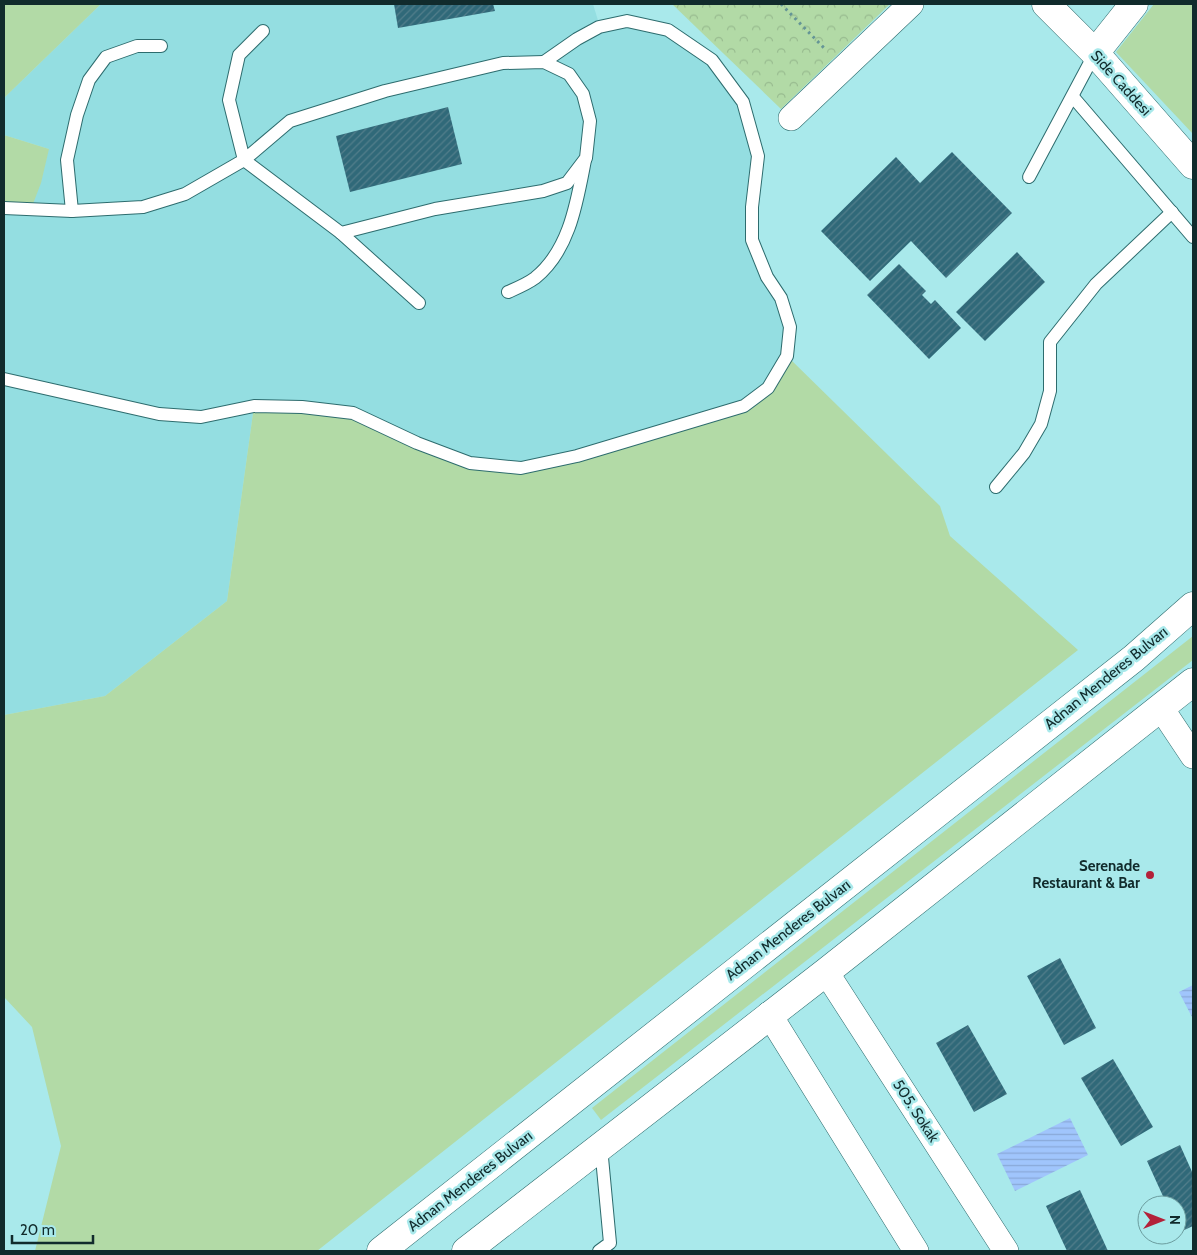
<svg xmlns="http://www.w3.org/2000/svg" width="1197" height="1255" viewBox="0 0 1197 1255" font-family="Cabin,sans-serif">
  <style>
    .built { fill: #94dee1 }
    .grass { fill: #b2daa6 }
    .forest { fill: url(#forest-crowns) }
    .water { fill: url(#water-rules) }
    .building { fill: url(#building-hatch) }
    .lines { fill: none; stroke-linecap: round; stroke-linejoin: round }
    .service-casing { stroke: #2d6c6e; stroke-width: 14 }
    .minor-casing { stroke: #2d6c6e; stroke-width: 26 }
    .secondary-casing { stroke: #2d6c6e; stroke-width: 29 }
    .path { stroke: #659596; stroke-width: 3; stroke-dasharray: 2.5 4; stroke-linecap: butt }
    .service { stroke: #fff; stroke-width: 12 }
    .minor { stroke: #fff; stroke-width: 25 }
    .secondary { stroke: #fff; stroke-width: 28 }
    .poi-dot { fill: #b32139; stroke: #a9e9eb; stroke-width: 2 }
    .labels { text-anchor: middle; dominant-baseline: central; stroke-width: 5; stroke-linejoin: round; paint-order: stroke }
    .street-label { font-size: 15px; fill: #112b2c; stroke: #a9e9eb }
    .poi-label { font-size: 15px; font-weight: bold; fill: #112b2c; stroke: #a9e9eb; text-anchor: end }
  </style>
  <defs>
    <pattern id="forest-crowns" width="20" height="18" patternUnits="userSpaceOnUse" patternTransform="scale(1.25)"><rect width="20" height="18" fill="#b2daa6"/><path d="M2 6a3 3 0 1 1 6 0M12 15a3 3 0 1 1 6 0" fill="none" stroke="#98bb8f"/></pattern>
    <pattern id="water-rules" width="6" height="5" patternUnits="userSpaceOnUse" patternTransform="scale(1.25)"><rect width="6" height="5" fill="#a0c5fc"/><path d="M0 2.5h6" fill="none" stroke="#89a9d8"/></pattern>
    <pattern id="building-hatch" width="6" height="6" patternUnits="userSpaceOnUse" patternTransform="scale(1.25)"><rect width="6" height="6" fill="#306979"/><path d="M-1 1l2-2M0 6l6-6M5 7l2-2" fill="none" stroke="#527e8b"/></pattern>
  </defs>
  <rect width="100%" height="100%" fill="#a9e9eb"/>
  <!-- built -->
  <path class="built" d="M 101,4 L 593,4 L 600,27 L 627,21 L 668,30 L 712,60 L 743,102 L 758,156 L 752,240 L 781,298 L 787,356 L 768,388 L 744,406 L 521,468 L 470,463 L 254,406 L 227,601 L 105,696 L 4,715 L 4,208 L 49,149 L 4,135 L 4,98 Z"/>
  <!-- grass -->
  <g class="grass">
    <path d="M 4,4 L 101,4 L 4,98 Z"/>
    <path d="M 1154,4 L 1193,4 L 1193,134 L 1116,52 Z"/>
    <path d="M 4,135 L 49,149 L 41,183 L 31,209 L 4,208 Z"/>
    <path d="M 787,356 L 940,506 L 950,536 L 1078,650 L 317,1251 L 35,1251 L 61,1146 L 32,1027 L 4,997 L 4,715 L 105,696 L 227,601 L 254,406 L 353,413 L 470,463 L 521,468 L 744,406 L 768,388 Z"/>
    <path d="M 1193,636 L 1193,660 L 601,1120 L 592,1108 Z"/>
  </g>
  <!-- forest -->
  <path class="forest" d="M 672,4 L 890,4 L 781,109 Z"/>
  <!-- water -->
  <g class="water">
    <path d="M 1193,985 L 1193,1019 L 1179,992 Z"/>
    <path d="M 1070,1118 L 1088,1155 L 1015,1191 L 997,1154 Z"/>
  </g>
  <!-- building -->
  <g class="building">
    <path d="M 394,4 L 493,4 L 495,11 L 398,28 Z"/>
    <path d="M 448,107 L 462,164 L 350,192 L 336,136 Z"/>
    <path d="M 952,152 L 1012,213 L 946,278 L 911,241 L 870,281 L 821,231 L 896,157 L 920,183 Z"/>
    <path d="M 1017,252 L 1045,282 L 985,341 L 956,312 Z"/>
    <path d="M 899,264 L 926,291 L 922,295 L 931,304 L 935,300 L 961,328 L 929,359 L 867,295 Z"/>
    <path d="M 1060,958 L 1096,1028 L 1064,1045 L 1027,976 Z"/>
    <path d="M 968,1025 L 1007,1094 L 974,1112 L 936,1043 Z"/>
    <path d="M 1113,1059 L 1153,1127 L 1121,1146 L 1081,1078 Z"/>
    <path d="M 1180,1145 L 1193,1174 L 1193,1226 L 1180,1232 L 1177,1227 L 1177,1205 L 1167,1205 L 1147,1161 Z"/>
    <path d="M 1080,1190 L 1108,1251 L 1067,1251 L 1046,1206 Z"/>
  </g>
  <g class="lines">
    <defs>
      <g id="service">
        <path d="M 1073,97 L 1193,237"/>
        <path d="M 1029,177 L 1095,53"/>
        <path d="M 4,208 L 72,211 L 143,207 L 185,194 L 244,160 L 290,121 L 385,91 L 503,63 L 544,62 L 569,74 L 583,94 L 590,121 L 586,158 L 567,183 L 543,191 L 435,209 L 341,233 L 244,160 L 229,100 L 239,55 L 263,31"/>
        <path d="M 72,211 L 67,160 L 77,115 L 89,80 L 106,57 L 137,46 L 161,46"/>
        <path d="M 341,233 L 419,303"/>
        <path d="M 508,292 C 517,288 527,284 535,278 C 570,250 577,201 585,160"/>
        <path d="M 4,379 L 159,414 L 201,417 L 254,406 L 302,407 L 353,413 L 417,443 L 470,463 L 521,468 L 577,456 L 744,406 L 768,388 L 787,356 L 790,327 L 781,298 L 767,277 L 752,240 L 752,207 L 758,156 L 743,102 L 712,60 L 668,30 L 627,21 L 599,27 L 577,39 L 544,62"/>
        <path d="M 996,487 L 1024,453 L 1041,424 L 1050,391 L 1050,342 L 1096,284 L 1172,212"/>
        <path d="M 599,1251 L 610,1243 L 601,1147"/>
      </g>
      <g id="minor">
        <path d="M 791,118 L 911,4"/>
        <path d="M 1161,708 L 1193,756"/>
        <path d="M 826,972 L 1006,1251"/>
        <path d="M 769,1014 L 916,1251"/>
      </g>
      <g id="secondary">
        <path d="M 1046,4 L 1095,53 L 1193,165"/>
        <path d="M 1095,53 L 1134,4"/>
        <path d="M 381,1251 L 1134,658 L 1193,606"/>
        <path d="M 466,1251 L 826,972 L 1193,682"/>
      </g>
    </defs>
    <!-- service casing -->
    <use href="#service" class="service-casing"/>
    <!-- minor casing -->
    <use href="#minor" class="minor-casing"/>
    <!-- secondary casing -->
    <use href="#secondary" class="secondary-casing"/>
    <!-- path -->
    <path class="path" d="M 781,4 L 826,50"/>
    <!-- service -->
    <use href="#service" class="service"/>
    <!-- minor -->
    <use href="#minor" class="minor"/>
    <!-- secondary -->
    <use href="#secondary" class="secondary"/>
  </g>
  <!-- markers -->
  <circle class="poi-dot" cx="1150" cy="875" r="5"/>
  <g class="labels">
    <!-- street labels -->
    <g class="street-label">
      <text transform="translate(1121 83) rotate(48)">Side Caddesi</text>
      <text transform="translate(1106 678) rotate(-39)">Adnan Menderes Bulvarı</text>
      <text transform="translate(788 930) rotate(-38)">Adnan Menderes Bulvarı</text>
      <text transform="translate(916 1111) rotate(57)">505. Sokak</text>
      <text transform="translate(470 1181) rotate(-38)">Adnan Menderes Bulvarı</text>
    </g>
    <!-- poi labels -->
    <g class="poi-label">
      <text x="1140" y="866">Serenade<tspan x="1140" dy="17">Restaurant &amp; Bar</tspan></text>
    </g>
  </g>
  <!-- border -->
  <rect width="1197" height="1255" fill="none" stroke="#112b2c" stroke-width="10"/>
  <!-- north arrow -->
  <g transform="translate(1162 1220) rotate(90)"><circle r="24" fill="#a9e9eb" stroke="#6c9d9f"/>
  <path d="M0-4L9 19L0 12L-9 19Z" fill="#b32139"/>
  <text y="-8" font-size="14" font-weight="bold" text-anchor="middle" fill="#112b2c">N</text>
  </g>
  <!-- scale -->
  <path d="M12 1235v8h81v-8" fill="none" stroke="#112b2c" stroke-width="2.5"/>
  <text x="20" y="1235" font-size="15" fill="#112b2c" stroke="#a9e9eb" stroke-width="4" paint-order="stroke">20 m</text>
</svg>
